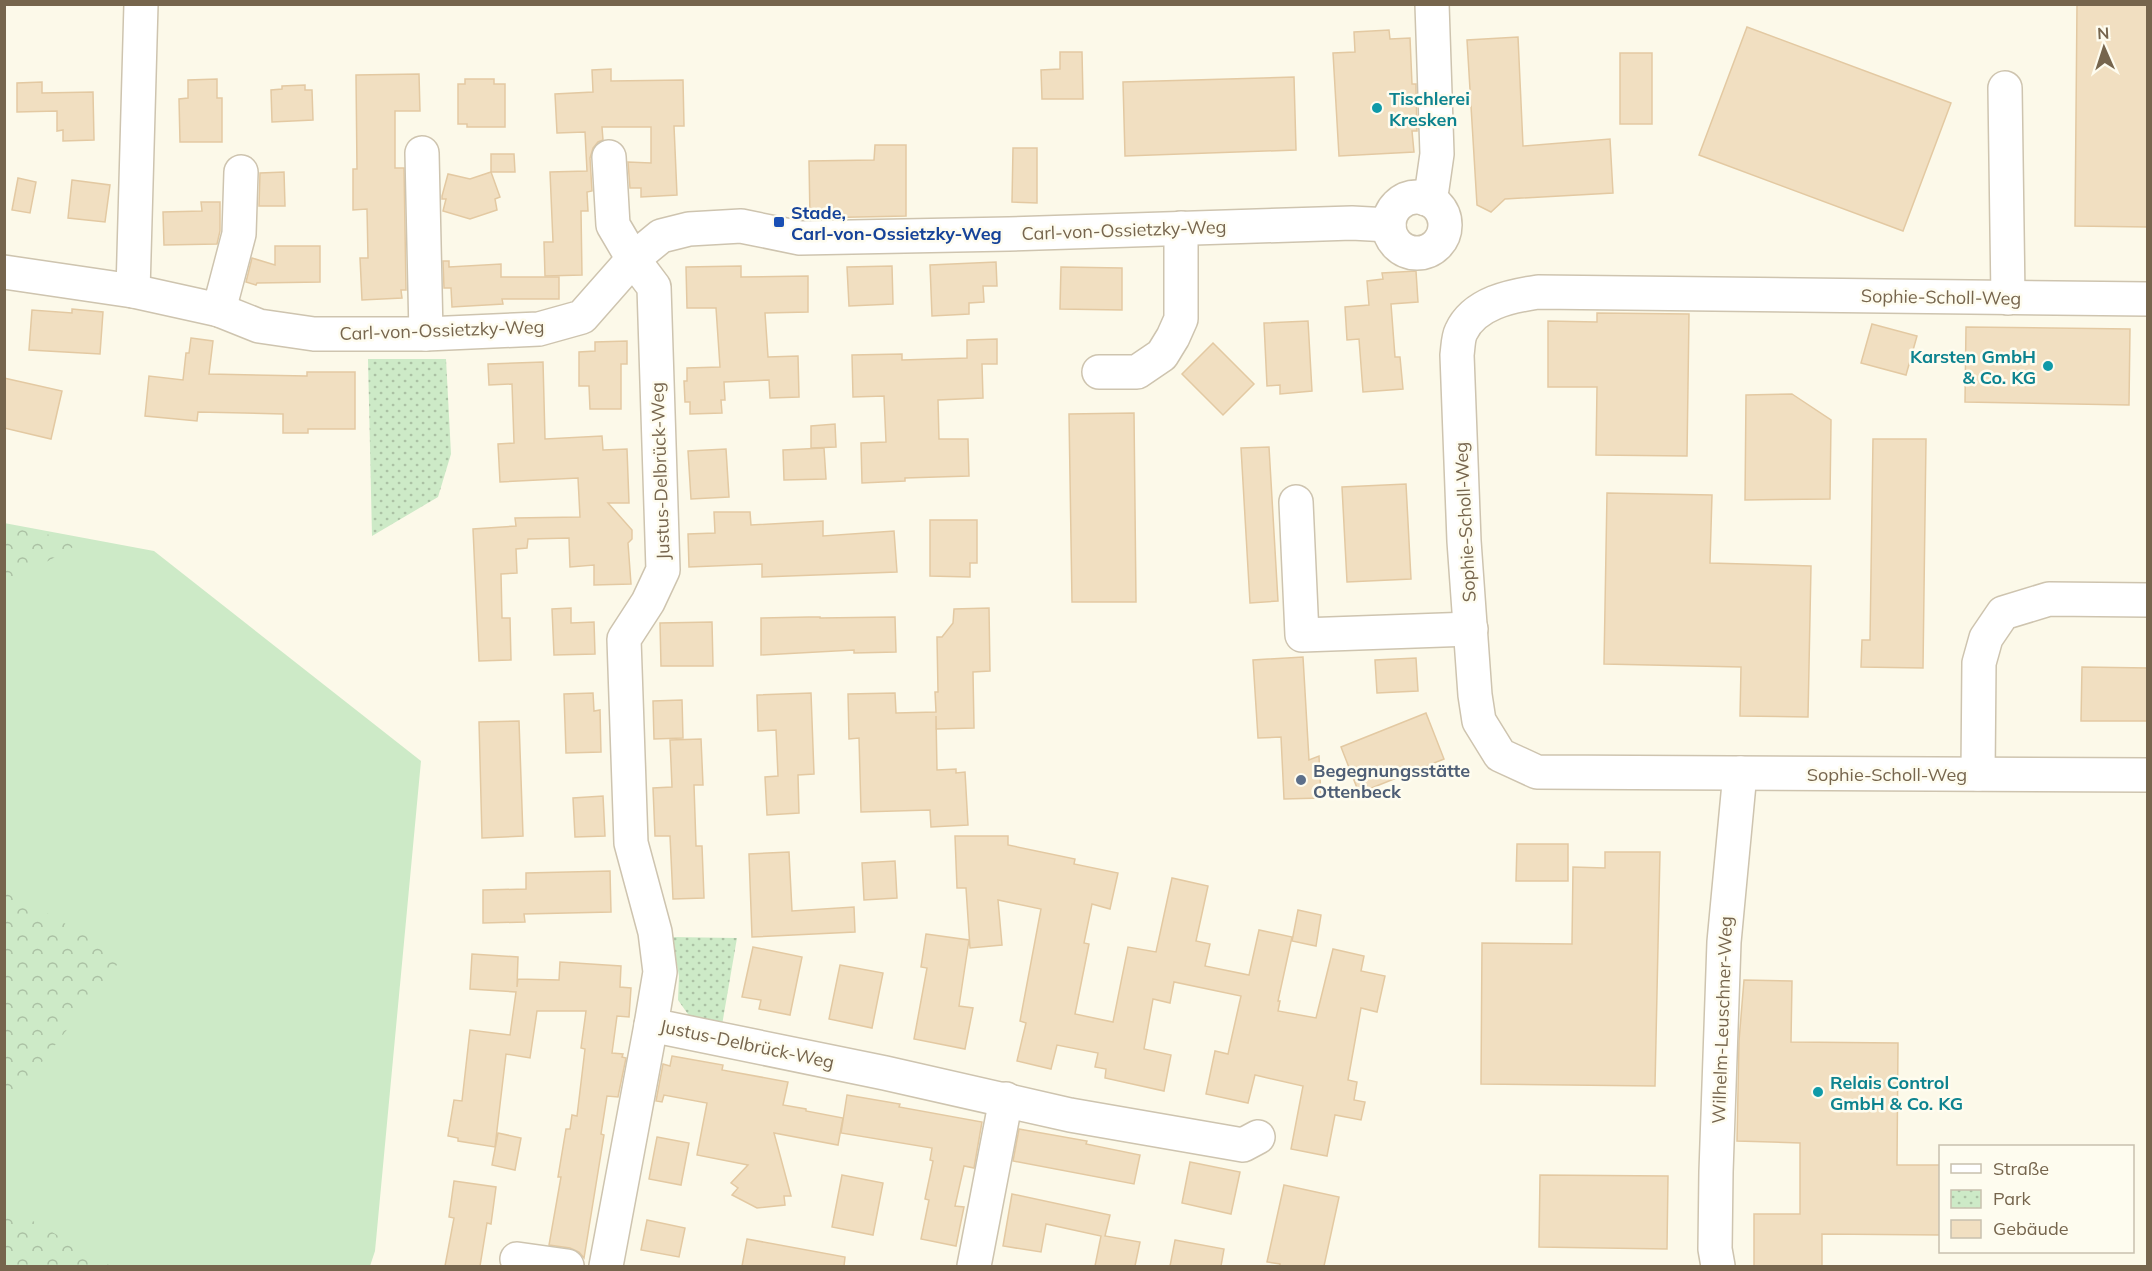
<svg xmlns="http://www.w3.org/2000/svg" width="2152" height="1271" viewBox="0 0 2152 1271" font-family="Mulish,sans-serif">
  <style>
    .grass { fill: #cdeac7 }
    .forest { fill: url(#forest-crowns) }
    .park { fill: url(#park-dots) }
    .building { fill: #f1dfc1; stroke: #e3c9a2; stroke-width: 1.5 }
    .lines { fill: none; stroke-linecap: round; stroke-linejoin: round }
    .minor-casing { stroke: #cec4af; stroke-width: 36 }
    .minor { stroke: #fff; stroke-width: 33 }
    .culture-dot { fill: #0f9aa8; stroke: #fefcef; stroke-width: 2 }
    .transit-dot { fill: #1a4fb4; stroke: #fefcef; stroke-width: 2 }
    .service-dot { fill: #5c6f8a; stroke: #fefcef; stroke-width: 2 }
    .labels { text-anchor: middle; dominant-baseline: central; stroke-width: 5; stroke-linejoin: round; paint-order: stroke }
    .culture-label { font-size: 18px; font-weight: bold; fill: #0d838f; stroke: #fefcef; text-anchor: start }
    .transit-label { font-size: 18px; font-weight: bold; fill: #164399; stroke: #fefcef; text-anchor: start }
    .street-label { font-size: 18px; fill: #76654d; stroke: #fefcef }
    .service-label { font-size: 18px; font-weight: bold; fill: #4e5e75; stroke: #fefcef; text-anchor: start }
  </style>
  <defs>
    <pattern id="forest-crowns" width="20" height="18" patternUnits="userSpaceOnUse" patternTransform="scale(1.5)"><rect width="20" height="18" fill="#cdeac7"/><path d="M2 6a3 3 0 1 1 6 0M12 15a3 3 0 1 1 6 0" fill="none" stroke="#abc1a4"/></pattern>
    <pattern id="park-dots" width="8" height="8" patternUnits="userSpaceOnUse" patternTransform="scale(1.5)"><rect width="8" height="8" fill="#cdeac7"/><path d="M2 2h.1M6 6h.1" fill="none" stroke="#abc1a4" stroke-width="1.8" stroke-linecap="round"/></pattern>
  </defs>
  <rect width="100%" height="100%" fill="#fcf9e9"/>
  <!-- grass -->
  <path class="grass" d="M 4,523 L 154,551 L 421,761 L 375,1251 L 370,1266 L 5,1266 Z"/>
  <!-- forest -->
  <g class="forest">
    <path d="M 4,527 L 5,527 L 84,541 L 5,585 Z"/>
    <path d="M 5,889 L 123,957 L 5,1110 Z"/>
    <path d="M 5,1205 L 111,1266 L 5,1266 Z"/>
  </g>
  <!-- park -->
  <g class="park">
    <path d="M 368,359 L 446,359 L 451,454 L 438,497 L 372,536 Z"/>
    <path d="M 672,937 L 737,938 L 722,1025 L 692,1020 L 678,1000 L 679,976 Z"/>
  </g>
  <!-- building -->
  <g class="building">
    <path d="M 2077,4 L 2148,4 L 2148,227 L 2075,226 Z"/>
    <path d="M 1747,27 L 1951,103 L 1903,231 L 1699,155 Z"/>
    <path d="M 1389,30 L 1390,39 L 1410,38 L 1412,84 L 1416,84 L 1416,89 L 1417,131 L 1412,131 L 1414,152 L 1339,156 L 1333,53 L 1355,52 L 1354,32 Z"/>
    <path d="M 1518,37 L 1523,146 L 1610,139 L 1613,193 L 1505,199 L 1491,212 L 1477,205 L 1467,40 Z"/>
    <path d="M 1060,52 L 1082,52 L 1083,99 L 1042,99 L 1041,70 L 1060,69 Z"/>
    <rect x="1620" y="53" width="32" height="71"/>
    <path d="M 611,69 L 611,81 L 683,80 L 684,126 L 674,126 L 677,195 L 641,197 L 641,188 L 630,188 L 628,162 L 651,163 L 651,127 L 602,127 L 603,140 L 598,142 L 593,148 L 590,158 L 592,191 L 587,192 L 588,211 L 581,211 L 582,275 L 545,276 L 544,242 L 553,242 L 550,172 L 587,171 L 585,132 L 557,133 L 555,94 L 593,92 L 592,70 Z"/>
    <path d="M 419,74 L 420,111 L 395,111 L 395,168 L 404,168 L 406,290 L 401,290 L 402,298 L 362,300 L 360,258 L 368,258 L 367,209 L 353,210 L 353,169 L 357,169 L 356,75 Z"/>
    <path d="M 1294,77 L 1296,150 L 1125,156 L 1123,82 Z"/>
    <path d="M 217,79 L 217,98 L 222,98 L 222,142 L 180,142 L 179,99 L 188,98 L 188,80 Z"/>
    <path d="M 465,79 L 494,79 L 494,84 L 505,84 L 505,127 L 467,127 L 467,124 L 458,124 L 458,84 L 465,84 Z"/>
    <path d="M 42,82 L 42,93 L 93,92 L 94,140 L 63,141 L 63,130 L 57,131 L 57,111 L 17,112 L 17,83 Z"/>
    <path d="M 305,85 L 305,90 L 312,90 L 313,120 L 272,122 L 271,90 L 282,89 L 282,86 Z"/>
    <path d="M 875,145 L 906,145 L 906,216 L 810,218 L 809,161 L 874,160 Z"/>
    <path d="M 1013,148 L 1037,148 L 1037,203 L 1012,202 Z"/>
    <path d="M 491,154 L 514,154 L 515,172 L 491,172 Z"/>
    <path d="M 284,172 L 285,206 L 259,206 L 260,173 Z"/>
    <path d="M 491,172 L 500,197 L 495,199 L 497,210 L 470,219 L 443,211 L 446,199 L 442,199 L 442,196 L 448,174 L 470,179 Z"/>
    <path d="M 18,178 L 36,182 L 30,213 L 12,210 Z"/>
    <path d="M 72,180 L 110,185 L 105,222 L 68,218 Z"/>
    <path d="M 201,202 L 220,202 L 220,231 L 217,244 L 164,245 L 163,212 L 202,211 Z"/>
    <path d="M 275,246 L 320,246 L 320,282 L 257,283 L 256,285 L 246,282 L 252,258 L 275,265 Z"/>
    <path d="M 443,261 L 449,261 L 449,267 L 501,264 L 501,277 L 559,277 L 559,299 L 502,299 L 503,304 L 452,307 L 451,288 L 444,288 Z"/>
    <path d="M 996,262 L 997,286 L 983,286 L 984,302 L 969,303 L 969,314 L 932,316 L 930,265 Z"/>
    <path d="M 741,266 L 741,277 L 808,276 L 808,312 L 765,313 L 768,357 L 798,356 L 799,397 L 770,398 L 769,380 L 724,382 L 725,400 L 721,400 L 722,413 L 690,414 L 690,402 L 685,402 L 684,381 L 687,381 L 687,368 L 720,367 L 716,308 L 687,308 L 686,267 Z"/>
    <path d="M 892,266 L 893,304 L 849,306 L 847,267 Z"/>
    <path d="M 1061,267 L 1122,268 L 1122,310 L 1060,309 Z"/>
    <path d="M 1416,271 L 1418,302 L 1391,304 L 1395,357 L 1400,357 L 1403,389 L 1363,392 L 1359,339 L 1347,340 L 1345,307 L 1369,305 L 1367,281 L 1383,279 L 1382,273 Z"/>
    <path d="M 72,309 L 103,312 L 100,354 L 29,350 L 32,310 L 72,313 Z"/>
    <path d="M 1597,313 L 1689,314 L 1687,456 L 1596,455 L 1597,387 L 1548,387 L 1548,321 L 1597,322 Z"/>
    <path d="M 1308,321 L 1312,391 L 1280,394 L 1280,385 L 1267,386 L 1264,323 Z"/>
    <path d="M 1872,324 L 1917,336 L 1906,375 L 1861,363 Z"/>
    <path d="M 1966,327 L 2130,329 L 2129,405 L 1965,402 Z"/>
    <path d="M 191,338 L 213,341 L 209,374 L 307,376 L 307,372 L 355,372 L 355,429 L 308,429 L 308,433 L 283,433 L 283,414 L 198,412 L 197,421 L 145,416 L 149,376 L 183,380 L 186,353 L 189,353 Z"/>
    <path d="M 997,339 L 997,364 L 982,364 L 983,398 L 938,400 L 939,439 L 968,439 L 969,476 L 905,478 L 905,481 L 862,483 L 861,443 L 886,442 L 884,396 L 853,397 L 852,355 L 902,354 L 902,360 L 967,358 L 967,340 Z"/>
    <path d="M 627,341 L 627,364 L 621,364 L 621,409 L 590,409 L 589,386 L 579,386 L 579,352 L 595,351 L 595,342 Z"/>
    <path d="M 1213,343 L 1254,384 L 1223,415 L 1182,374 Z"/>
    <path d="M 543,362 L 545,439 L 602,436 L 603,450 L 627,449 L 629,503 L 608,503 L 632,530 L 632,539 L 628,543 L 631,584 L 594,585 L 594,565 L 570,567 L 569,538 L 528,539 L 527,548 L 516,549 L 517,573 L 501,574 L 502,618 L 510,618 L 511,660 L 479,661 L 473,529 L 516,526 L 515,518 L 580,517 L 578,478 L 500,482 L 498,444 L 514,443 L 512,384 L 489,385 L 488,364 Z"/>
    <path d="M 4,378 L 62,391 L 51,439 L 4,428 Z"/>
    <path d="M 1792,394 L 1831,420 L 1830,499 L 1745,500 L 1746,395 Z"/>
    <path d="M 1134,413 L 1136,602 L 1072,602 L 1069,414 Z"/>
    <path d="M 835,424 L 836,447 L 811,448 L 811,426 Z"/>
    <path d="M 1873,439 L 1926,439 L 1923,668 L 1861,667 L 1862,640 L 1870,640 Z"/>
    <path d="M 1269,447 L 1278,601 L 1250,603 L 1241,448 Z"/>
    <path d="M 824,448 L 826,479 L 784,480 L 783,450 Z"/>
    <path d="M 726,449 L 729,497 L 691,499 L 688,451 Z"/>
    <path d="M 1406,484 L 1411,579 L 1347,582 L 1342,487 Z"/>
    <path d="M 1607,493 L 1712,495 L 1710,563 L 1811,566 L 1808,717 L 1740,716 L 1741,667 L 1604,664 Z"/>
    <path d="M 714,512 L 750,512 L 751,525 L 823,521 L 823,536 L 894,531 L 897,572 L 762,577 L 762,564 L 689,567 L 688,534 L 715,533 Z"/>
    <path d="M 930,520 L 977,520 L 977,563 L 970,563 L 970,577 L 930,576 Z"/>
    <path d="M 571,608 L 571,623 L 594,622 L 595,654 L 554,655 L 552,609 Z"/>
    <path d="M 989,608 L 990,671 L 973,672 L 974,728 L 936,729 L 936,716 L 937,770 L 956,769 L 956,773 L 965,772 L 968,825 L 931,827 L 930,810 L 861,812 L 859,738 L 849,739 L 848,694 L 895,693 L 896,713 L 936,712 L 935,692 L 938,692 L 937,637 L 942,637 L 953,623 L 954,609 Z"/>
    <path d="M 809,617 L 820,617 L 820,618 L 895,617 L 896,652 L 854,653 L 854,650 L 761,655 L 761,618 Z"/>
    <path d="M 712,622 L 713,666 L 661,666 L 660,623 Z"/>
    <path d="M 1303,657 L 1309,760 L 1319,756 L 1321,798 L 1284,799 L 1281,737 L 1258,738 L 1253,660 Z"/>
    <path d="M 1416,658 L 1418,691 L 1377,693 L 1375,660 Z"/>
    <path d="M 2082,667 L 2148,668 L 2148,721 L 2081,721 Z"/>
    <path d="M 593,693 L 594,711 L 600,710 L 601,752 L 566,753 L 564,694 Z"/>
    <path d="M 811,693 L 814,774 L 798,775 L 799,813 L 767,815 L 765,777 L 778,776 L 776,730 L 758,731 L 757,695 Z"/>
    <path d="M 682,700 L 683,738 L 654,739 L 653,701 Z"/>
    <path d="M 1426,713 L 1444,759 L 1359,793 L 1341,747 Z"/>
    <path d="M 519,721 L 523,836 L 482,838 L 479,722 Z"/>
    <path d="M 701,739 L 703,785 L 694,785 L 696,846 L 702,846 L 704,898 L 673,899 L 670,836 L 655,836 L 653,788 L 672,787 L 670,740 Z"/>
    <path d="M 603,796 L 605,836 L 575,837 L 573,798 Z"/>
    <path d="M 955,836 L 1008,836 L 1008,845 L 1075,859 L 1074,864 L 1118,873 L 1110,909 L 1092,904 L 1084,943 L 1089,944 L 1075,1014 L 1113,1022 L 1128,947 L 1156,952 L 1172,878 L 1208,886 L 1196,941 L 1210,944 L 1205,966 L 1249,975 L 1259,930 L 1292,937 L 1278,1001 L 1280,1001 L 1278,1011 L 1316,1018 L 1333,949 L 1364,956 L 1361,971 L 1385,976 L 1377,1012 L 1361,1008 L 1348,1080 L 1357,1082 L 1354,1100 L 1365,1102 L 1361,1120 L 1335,1115 L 1327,1156 L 1291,1149 L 1303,1086 L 1255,1075 L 1248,1103 L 1206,1094 L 1215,1051 L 1228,1054 L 1241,996 L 1174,982 L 1170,1003 L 1153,999 L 1144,1049 L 1171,1055 L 1164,1091 L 1105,1078 L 1106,1069 L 1095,1067 L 1098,1053 L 1057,1045 L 1051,1069 L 1017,1061 L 1026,1023 L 1020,1021 L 1041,909 L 998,900 L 1002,945 L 970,948 L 966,888 L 957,888 Z"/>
    <path d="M 1517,844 L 1568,844 L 1568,881 L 1516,881 Z"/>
    <path d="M 789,852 L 792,911 L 854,907 L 855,932 L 752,937 L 749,854 Z"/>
    <path d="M 1605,852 L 1660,852 L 1655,1086 L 1481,1084 L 1482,943 L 1572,944 L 1573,867 L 1605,868 Z"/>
    <path d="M 895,861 L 897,898 L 864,900 L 862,863 Z"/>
    <path d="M 610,871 L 611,912 L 524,914 L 525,922 L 483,923 L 483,890 L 526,889 L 526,873 Z"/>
    <path d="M 1298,910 L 1321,915 L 1316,946 L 1292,941 Z"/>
    <path d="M 926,934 L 969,940 L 959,1006 L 973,1008 L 965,1049 L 914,1039 L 927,968 L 921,967 Z"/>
    <path d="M 753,947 L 802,957 L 790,1015 L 759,1009 L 761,1000 L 742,997 Z"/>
    <path d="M 472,954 L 518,957 L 517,987 L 518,979 L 559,980 L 560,962 L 621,966 L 620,987 L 631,988 L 629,1017 L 617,1016 L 612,1053 L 623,1054 L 622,1057 L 626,1058 L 618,1097 L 607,1096 L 601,1134 L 604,1135 L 584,1258 L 579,1252 L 570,1248 L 549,1245 L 561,1177 L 558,1177 L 566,1129 L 570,1129 L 572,1115 L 577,1116 L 585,1049 L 581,1048 L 586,1011 L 537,1011 L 530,1058 L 506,1054 L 495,1147 L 458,1141 L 458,1138 L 448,1136 L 454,1100 L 462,1101 L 470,1030 L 510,1035 L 516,992 L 470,989 Z"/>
    <path d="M 840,965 L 883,973 L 872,1028 L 829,1019 Z"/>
    <path d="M 1744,980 L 1792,981 L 1791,1042 L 1898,1043 L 1897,1165 L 1941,1165 L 1941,1235 L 1822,1234 L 1822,1266 L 1754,1266 L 1754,1214 L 1800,1214 L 1800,1143 L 1737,1141 L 1739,1041 Z"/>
    <path d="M 672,1056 L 723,1065 L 722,1070 L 788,1082 L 783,1105 L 806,1109 L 806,1111 L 843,1118 L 838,1145 L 774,1133 L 791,1196 L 784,1196 L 785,1205 L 757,1208 L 732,1195 L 738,1188 L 731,1183 L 748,1165 L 697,1155 L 707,1103 L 664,1095 L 662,1102 L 656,1101 L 663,1064 L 670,1066 Z"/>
    <path d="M 847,1095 L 900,1104 L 899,1107 L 982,1122 L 974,1168 L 964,1166 L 955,1206 L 964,1207 L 956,1246 L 921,1239 L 929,1200 L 925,1199 L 933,1161 L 930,1160 L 932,1148 L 841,1133 Z"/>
    <path d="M 1019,1129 L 1087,1141 L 1086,1144 L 1140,1155 L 1134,1184 L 1013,1161 Z"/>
    <path d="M 498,1133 L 521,1138 L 515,1170 L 492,1165 Z"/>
    <path d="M 657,1137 L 689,1143 L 681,1185 L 649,1179 Z"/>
    <path d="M 1190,1162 L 1240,1172 L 1231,1214 L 1182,1203 Z"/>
    <path d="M 842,1175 L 883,1183 L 873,1235 L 832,1227 Z"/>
    <path d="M 1540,1175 L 1668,1176 L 1667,1249 L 1539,1247 Z"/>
    <path d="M 454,1181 L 496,1187 L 491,1224 L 487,1223 L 480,1266 L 445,1266 L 454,1218 L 449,1217 Z"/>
    <path d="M 1284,1185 L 1339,1197 L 1324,1266 L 1280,1266 L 1280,1264 L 1267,1262 Z"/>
    <path d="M 1012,1194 L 1110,1215 L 1105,1236 L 1140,1242 L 1135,1266 L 1095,1266 L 1101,1236 L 1046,1224 L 1041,1252 L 1003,1246 Z"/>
    <path d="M 647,1220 L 685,1228 L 679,1257 L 641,1250 Z"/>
    <path d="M 747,1239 L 845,1257 L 844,1266 L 742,1266 Z"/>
    <path d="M 1175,1240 L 1224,1249 L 1221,1266 L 1170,1266 Z"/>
  </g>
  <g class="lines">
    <defs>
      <g id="minor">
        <path d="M 2005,88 L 2008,298"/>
        <path d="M 422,153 L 426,334"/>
        <path d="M 609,157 L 613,225 L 633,259 L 654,287 L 663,570 L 648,602 L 624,639 L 631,843 L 655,932 L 660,972 L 651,1025 L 885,1073 L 1070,1115 L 1243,1145 L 1258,1137"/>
        <circle cx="1417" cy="225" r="28"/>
        <path d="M 1426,199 L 1432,189 L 1437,154 L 1432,4"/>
        <path d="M 4,272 L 133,291 L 219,310 L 259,326 L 314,334 L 426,334 L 539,329 L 582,317 L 633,259 L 661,236 L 689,229 L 741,226 L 800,238 L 1009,234 L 1352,223 L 1389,225"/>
        <path d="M 133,291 L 141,4"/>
        <path d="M 2148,299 L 1538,292 C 1511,296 1474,303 1461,332 C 1458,338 1458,348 1457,355 L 1464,541 L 1475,695 L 1479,721 L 1500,755 L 1537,772 L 2148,775"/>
        <path d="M 219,310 L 239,234 L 241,172"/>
        <path d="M 1099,372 L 1137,372 L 1162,355 L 1173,337 L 1181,319 L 1181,228"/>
        <path d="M 1296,502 L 1302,635 L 1471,629"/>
        <path d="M 1978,774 L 1979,663 L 1986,638 L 2003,613 L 2049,599 L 2148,600"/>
        <path d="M 517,1259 L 567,1266"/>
        <path d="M 606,1266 L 651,1025"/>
        <path d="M 974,1266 L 1006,1099"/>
        <path d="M 1718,1266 L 1715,1249 L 1716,1172 L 1724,942 L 1740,773"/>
      </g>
    </defs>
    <!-- minor casing -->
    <use href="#minor" class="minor-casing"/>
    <!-- minor -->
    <use href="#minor" class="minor"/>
  </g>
  <!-- markers -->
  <g class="culture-dot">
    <circle cx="1377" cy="108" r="6"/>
    <circle cx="2048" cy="366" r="6"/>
    <circle cx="1818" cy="1092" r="6"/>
  </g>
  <rect class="transit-dot" x="773" y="216" width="12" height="12" rx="3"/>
  <circle class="service-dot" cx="1301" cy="780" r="6"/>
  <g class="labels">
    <!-- culture labels -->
    <g class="culture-label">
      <text x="1389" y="98">Tischlerei<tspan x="1389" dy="21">Kresken</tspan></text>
      <text x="2036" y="356" text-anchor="end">Karsten GmbH<tspan x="2036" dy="21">&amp; Co. KG</tspan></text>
      <text x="1830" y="1082">Relais Control<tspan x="1830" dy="21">GmbH &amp; Co. KG</tspan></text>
    </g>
    <!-- transit labels -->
    <g class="transit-label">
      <text x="791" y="212">Stade,<tspan x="791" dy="21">Carl-von-Ossietzky-Weg</tspan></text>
    </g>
    <!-- street labels -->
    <g class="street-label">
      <text transform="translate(1124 230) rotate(-2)">Carl-von-Ossietzky-Weg</text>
      <text transform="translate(1941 297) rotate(1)">Sophie-Scholl-Weg</text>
      <text transform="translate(442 330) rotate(-2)">Carl-von-Ossietzky-Weg</text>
      <text transform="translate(660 471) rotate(-92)">Justus-Delbrück-Weg</text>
      <text transform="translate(1465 522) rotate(-93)">Sophie-Scholl-Weg</text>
      <text x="1887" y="774">Sophie-Scholl-Weg</text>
      <text transform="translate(1722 1020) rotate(-88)">Wilhelm-Leuschner-Weg</text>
      <text transform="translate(747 1044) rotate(12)">Justus-Delbrück-Weg</text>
    </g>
    <!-- service labels -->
    <g class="service-label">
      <text x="1313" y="770">Begegnungsstätte<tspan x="1313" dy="21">Ottenbeck</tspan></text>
    </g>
  </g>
  <!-- border -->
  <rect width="2152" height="1271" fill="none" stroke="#76654d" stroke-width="12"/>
  <!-- legend -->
  <rect x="1939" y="1145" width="195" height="108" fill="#fefcef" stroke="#c8c0ae" stroke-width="1.5"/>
  <rect x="1951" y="1164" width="30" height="9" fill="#ffffff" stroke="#c8c0ae" stroke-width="1.5"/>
  <text x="1993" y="1175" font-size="18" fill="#76654d">Straße</text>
  <rect x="1951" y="1190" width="30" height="18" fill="url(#park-dots)" stroke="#c8c0ae" stroke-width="1.5"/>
  <text x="1993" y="1205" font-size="18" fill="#76654d">Park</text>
  <rect x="1951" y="1220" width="30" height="18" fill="#f1dfc1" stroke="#c8c0ae" stroke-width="1.5"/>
  <text x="1993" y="1235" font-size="18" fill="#76654d">Gebäude</text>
  <!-- north arrow -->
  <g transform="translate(2104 48) rotate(357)" stroke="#fefcef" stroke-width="4.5" paint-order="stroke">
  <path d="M0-4.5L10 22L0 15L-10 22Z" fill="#76654d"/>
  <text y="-9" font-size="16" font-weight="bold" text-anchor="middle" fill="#76654d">N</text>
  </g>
</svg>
